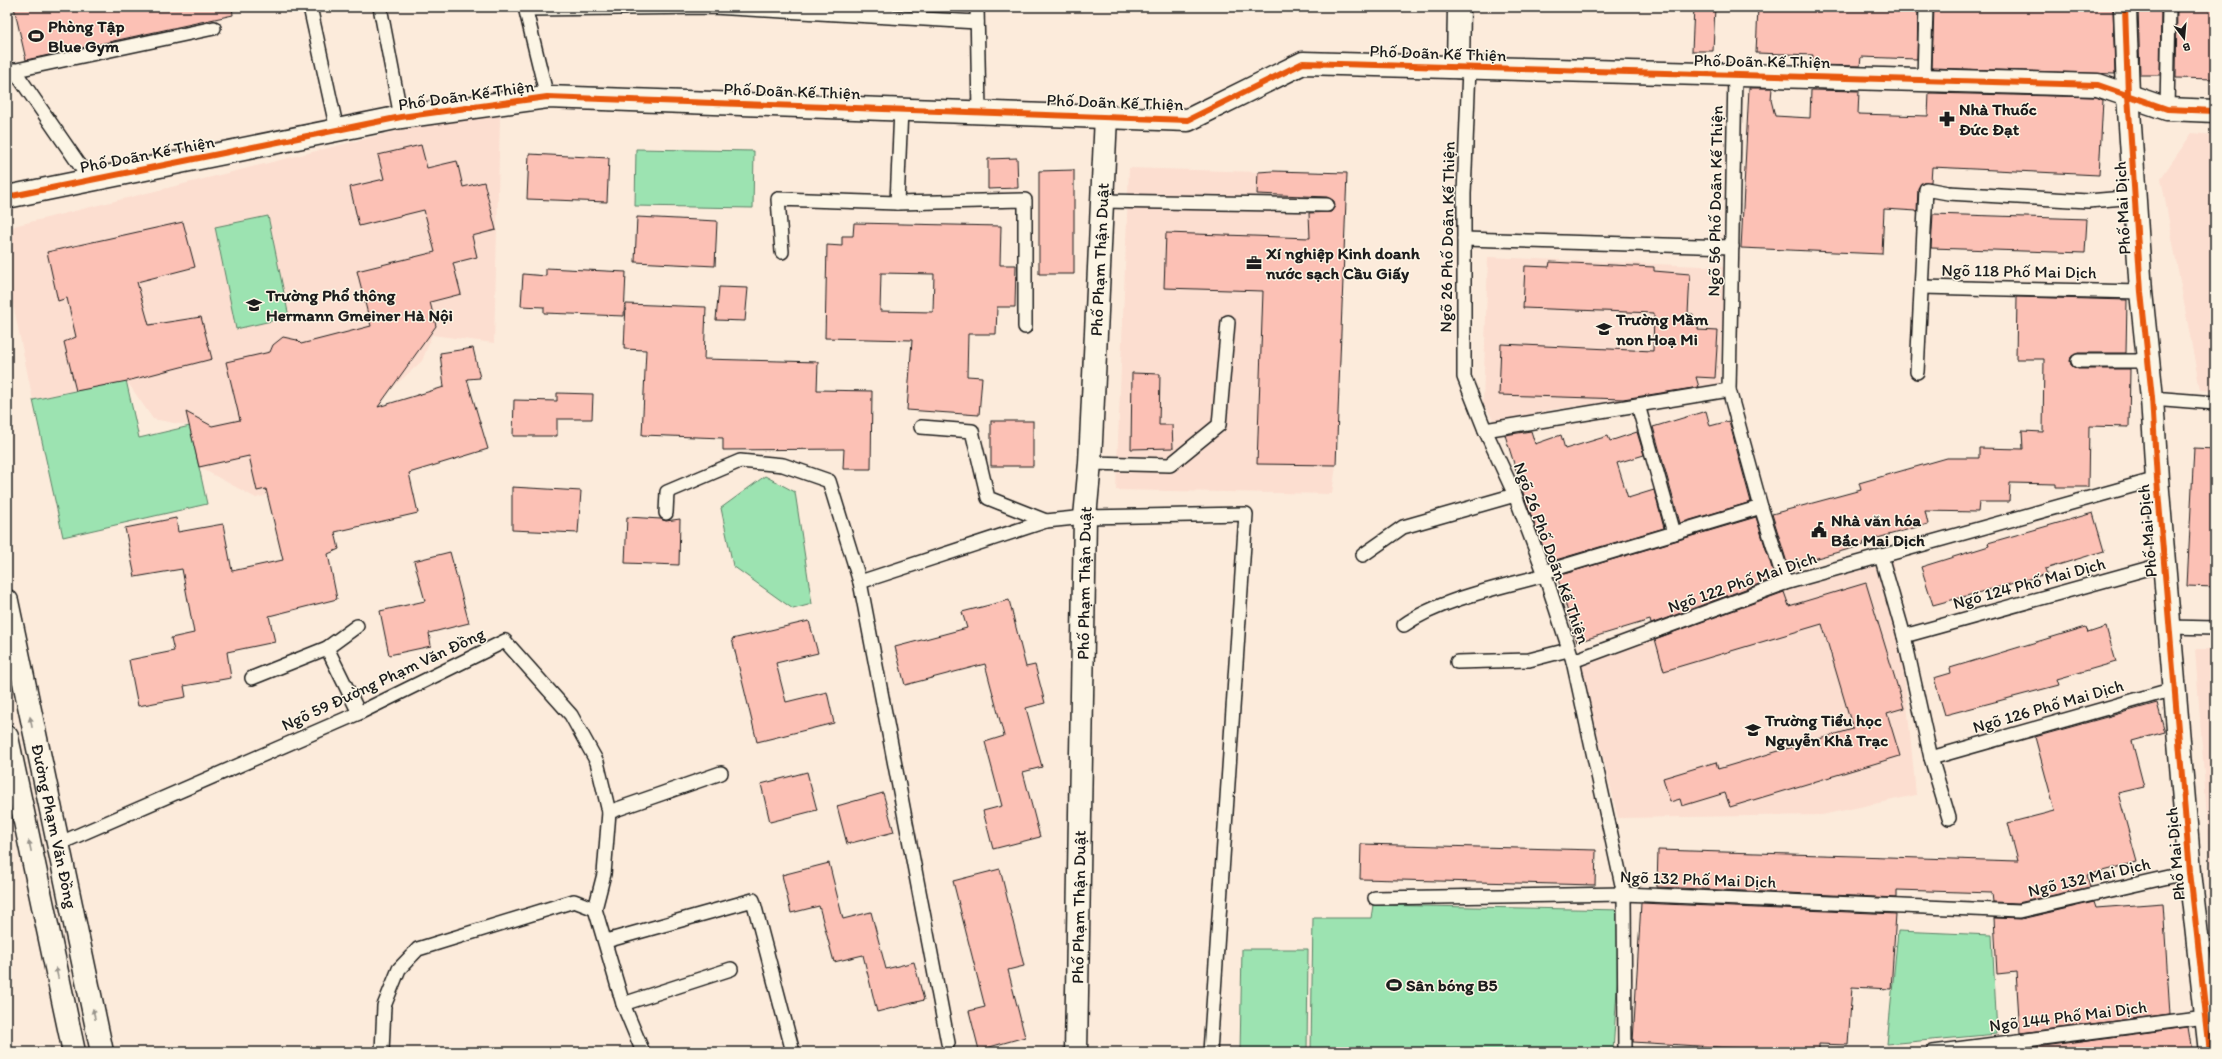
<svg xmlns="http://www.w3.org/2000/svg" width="2222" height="1059" viewBox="0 0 2222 1059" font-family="Itim,sans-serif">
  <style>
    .built { fill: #fcded0 }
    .green { fill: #9ce3b1; stroke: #5c8066 }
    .building { fill: #fcc1b5; stroke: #1c1c1c; fill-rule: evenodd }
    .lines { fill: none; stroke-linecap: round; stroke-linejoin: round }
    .service-casing { stroke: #1c1c1c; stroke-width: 16 }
    .minor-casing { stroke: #1c1c1c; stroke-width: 25 }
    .tertiary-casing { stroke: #1c1c1c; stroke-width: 25 }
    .primary-casing { stroke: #1c1c1c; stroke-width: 25 }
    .motorway-casing { stroke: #1c1c1c; stroke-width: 25 }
    .service { stroke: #fcf5e5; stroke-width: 13 }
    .minor { stroke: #fcf5e5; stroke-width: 22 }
    .tertiary { stroke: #fcf5e5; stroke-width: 22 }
    .primary { stroke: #fcf5e5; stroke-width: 22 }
    .motorway { stroke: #fcf5e5; stroke-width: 22 }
    .cycleway-casing { stroke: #fcf5e5; stroke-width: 8 }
    .cycleway { stroke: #e8590c; stroke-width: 6 }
    .oneway { fill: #97938b }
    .labels { text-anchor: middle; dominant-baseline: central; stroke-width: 3; stroke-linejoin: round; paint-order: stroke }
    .poi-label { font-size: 17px; font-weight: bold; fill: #1c1c1c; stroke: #fcf5e5; text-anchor: start }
    .street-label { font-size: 17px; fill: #1c1c1c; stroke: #fcf5e5 }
  </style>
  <rect width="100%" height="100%" fill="#fcebdb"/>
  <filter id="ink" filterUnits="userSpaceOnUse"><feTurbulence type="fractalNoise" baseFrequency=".025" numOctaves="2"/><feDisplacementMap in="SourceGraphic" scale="8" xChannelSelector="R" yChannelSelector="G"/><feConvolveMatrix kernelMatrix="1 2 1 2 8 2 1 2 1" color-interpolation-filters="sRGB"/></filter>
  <g filter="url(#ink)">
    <!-- built -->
    <g class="built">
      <path d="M 500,117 L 494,343 L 432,335 L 422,361 L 378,401 L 393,462 L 256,498 L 199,467 L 190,426 L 153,419 L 126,380 L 33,400 L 7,275 L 7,236 L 14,226 L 449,118 Z"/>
      <path d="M 2192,133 L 2215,135 L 2215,391 L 2200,390 L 2161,178 Z"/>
      <path d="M 1129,168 L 1258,172 L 1273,171 L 1347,173 L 1336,465 L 1332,494 L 1116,490 Z"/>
      <path d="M 1488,257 L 1725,267 L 1719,391 L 1665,400 L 1607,402 L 1550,410 L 1497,426 L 1483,403 Z"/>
      <path d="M 1893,561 L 1916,795 L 1822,815 L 1618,818 L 1581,665 L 1776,594 Z"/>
      <path d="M 2195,649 L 2215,649 L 2215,929 Z"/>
    </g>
    <!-- green -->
    <g class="green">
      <path d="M 636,149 L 754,151 L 753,208 L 635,206 Z"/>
      <path d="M 268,216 L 289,317 L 236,329 L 215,227 Z"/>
      <path d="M 126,380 L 139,438 L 190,426 L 207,504 L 63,537 L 33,400 Z"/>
      <path d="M 765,476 L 795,492 L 812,604 L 793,609 L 733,566 L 721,508 Z"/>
      <path d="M 1373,905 L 1622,910 L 1613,1052 L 1311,1052 L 1313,918 L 1371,918 Z"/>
      <path d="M 1898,931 L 1992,935 L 1997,1034 L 1887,1044 Z"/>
      <path d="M 1242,949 L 1308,949 L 1307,1052 L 1240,1052 Z"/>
    </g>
    <!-- building -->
    <g class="building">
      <path d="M 14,7 L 232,7 L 233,15 L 26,60 Z"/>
      <path d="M 1694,7 L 1715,7 L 1713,51 L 1692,51 Z"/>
      <path d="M 1758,7 L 1918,7 L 1917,59 L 1861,57 L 1860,66 L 1812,65 L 1813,55 L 1756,53 Z"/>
      <path d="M 1934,7 L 2113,7 L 2115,74 L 1932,68 Z"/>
      <path d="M 2138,7 L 2161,7 L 2160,75 L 2140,75 Z"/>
      <path d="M 2177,7 L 2215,7 L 2215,79 L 2176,78 Z"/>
      <path d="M 1749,88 L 1772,88 L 1771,100 L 1775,116 L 1810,118 L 1811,90 L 1859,91 L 1858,114 L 1928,116 L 1929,93 L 2096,97 L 2103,100 L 2099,175 L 1932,167 L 1931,182 L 1923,182 L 1918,188 L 1917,211 L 1884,209 L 1882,254 L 1741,248 Z"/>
      <path d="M 421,145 L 427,168 L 457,161 L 463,187 L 484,182 L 496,230 L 472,236 L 477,257 L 453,263 L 461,294 L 430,302 L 436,326 L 378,407 L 444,387 L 440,353 L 473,348 L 480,378 L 467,379 L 488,449 L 409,473 L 418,513 L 335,532 L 339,549 L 328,554 L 337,599 L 269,616 L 275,642 L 227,652 L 231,678 L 184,686 L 186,697 L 138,706 L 129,660 L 174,651 L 171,638 L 194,633 L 182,569 L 135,577 L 125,528 L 176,518 L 178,532 L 223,524 L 232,571 L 283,560 L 266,489 L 257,491 L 249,456 L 199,467 L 186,412 L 212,426 L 240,420 L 226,362 L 270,352 L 273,345 L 283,337 L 297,340 L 301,344 L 371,326 L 357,271 L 435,252 L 424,210 L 359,226 L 350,187 L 384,179 L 378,155 Z"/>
      <path d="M 529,154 L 609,158 L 607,202 L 527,199 Z"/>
      <path d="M 1017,158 L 1018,188 L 988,189 L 988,159 Z"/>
      <path d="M 1074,170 L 1074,274 L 1039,274 L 1039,171 Z"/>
      <path d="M 1273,171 L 1347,173 L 1336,465 L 1257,464 L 1263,291 L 1164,288 L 1166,233 L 1310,238 L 1309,213 L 1331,212 L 1335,206 L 1334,201 L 1327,197 L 1257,194 L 1258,172 Z"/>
      <path d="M 1933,214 L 2087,219 L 2085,253 L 1931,248 Z"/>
      <path d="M 637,217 L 717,221 L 715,266 L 635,262 Z"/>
      <path d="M 183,222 L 195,267 L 137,282 L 149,325 L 201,317 L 212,359 L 127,381 L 76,391 L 64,342 L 76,337 L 67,298 L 58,301 L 47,252 Z"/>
      <path d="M 854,223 L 1001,226 L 1000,265 L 1016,265 L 1015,307 L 997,307 L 996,334 L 968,334 L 967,376 L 982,377 L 979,415 L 907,410 L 912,340 L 825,338 L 827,245 L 842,246 L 842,236 L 853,236 ZM 881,273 L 934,274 L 933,312 L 880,311 Z"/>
      <path d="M 1550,262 L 1654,267 L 1654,271 L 1690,274 L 1688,314 L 1693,314 L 1693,321 L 1699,321 L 1698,330 L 1718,331 L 1715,378 L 1696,377 L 1699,387 L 1623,399 L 1499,395 L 1501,344 L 1653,351 L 1654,313 L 1523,308 L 1525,266 L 1549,267 Z"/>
      <path d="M 546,268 L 626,272 L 624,316 L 544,313 L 544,307 L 521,306 L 523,274 L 546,276 Z"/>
      <path d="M 719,287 L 748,288 L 745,321 L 716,320 Z"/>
      <path d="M 2017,297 L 2127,300 L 2126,353 L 2078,353 L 2071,357 L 2070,361 L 2071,365 L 2078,369 L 2130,369 L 2129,427 L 2089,426 L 2088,487 L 2056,487 L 2056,484 L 2010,483 L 2009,502 L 1979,502 L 1978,512 L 1925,511 L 1928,524 L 1863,542 L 1864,545 L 1788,566 L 1772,514 L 1861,490 L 1859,483 L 1947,458 L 1979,458 L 1979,448 L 2023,449 L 2022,431 L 2043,432 L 2044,359 L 2016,359 Z"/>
      <path d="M 626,304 L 706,307 L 704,359 L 818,362 L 817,390 L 872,391 L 871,469 L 843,469 L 844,449 L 723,450 L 723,438 L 642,435 L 646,350 L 624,349 Z"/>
      <path d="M 1132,373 L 1160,374 L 1159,425 L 1172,425 L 1173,448 L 1131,449 Z"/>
      <path d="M 557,393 L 593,394 L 592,419 L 557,419 L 557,436 L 513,436 L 514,400 L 557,401 Z"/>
      <path d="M 1706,411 L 1710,426 L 1729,421 L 1751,502 L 1680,523 L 1653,427 Z"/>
      <rect x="991" y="421" width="42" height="45"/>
      <path d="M 1531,431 L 1535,444 L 1561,435 L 1565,449 L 1608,436 L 1610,441 L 1637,432 L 1644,455 L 1617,463 L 1628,498 L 1654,490 L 1664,528 L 1549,562 L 1526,502 L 1505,435 Z"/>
      <path d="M 2194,448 L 2215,449 L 2215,587 L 2187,586 Z"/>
      <path d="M 512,487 L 581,491 L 578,533 L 512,530 Z"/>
      <path d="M 2093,513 L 2104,551 L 2045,569 L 2047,574 L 1933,605 L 1921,567 L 1989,546 L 1988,543 Z"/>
      <path d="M 627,517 L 661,519 L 666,521 L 680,519 L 679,565 L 625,563 Z"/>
      <path d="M 1756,517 L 1775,578 L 1651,624 L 1650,620 L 1577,642 L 1557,576 Z"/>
      <path d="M 450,552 L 469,623 L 429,633 L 431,646 L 389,655 L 380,611 L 425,601 L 414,561 Z"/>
      <path d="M 1866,583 L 1904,708 L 1887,713 L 1900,756 L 1730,807 L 1725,793 L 1682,806 L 1680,799 L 1670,802 L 1663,778 L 1716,762 L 1718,769 L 1853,729 L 1822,624 L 1664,671 L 1655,639 L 1784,592 L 1789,606 Z"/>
      <path d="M 1009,600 L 1026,667 L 1035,665 L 1045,703 L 1026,708 L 1042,767 L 1023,772 L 1040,837 L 993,849 L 983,811 L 1002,806 L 985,742 L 1004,736 L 985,664 L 905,685 L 895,647 L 967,628 L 962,612 Z"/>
      <path d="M 809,621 L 818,653 L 776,663 L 786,702 L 827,692 L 834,723 L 757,742 L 732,639 Z"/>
      <path d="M 2086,627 L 2088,633 L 2106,627 L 2116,662 L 2057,679 L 2059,685 L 1945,715 L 1934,678 L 1951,673 L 1950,668 Z"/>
      <path d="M 2157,703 L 2165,732 L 2132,741 L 2144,787 L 2118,793 L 2137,862 L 2087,875 L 2090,887 L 2018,903 L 1993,902 L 1992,893 L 1897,890 L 1897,898 L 1657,887 L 1658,850 L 2018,861 L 2008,823 L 2055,811 L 2035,737 Z"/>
      <path d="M 807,772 L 817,810 L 770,822 L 761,784 Z"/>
      <path d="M 883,793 L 894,832 L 847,844 L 837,806 Z"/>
      <path d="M 1361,844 L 1596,850 L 1595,885 L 1360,879 Z"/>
      <path d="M 829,863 L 843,919 L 871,912 L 886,969 L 914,962 L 924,1000 L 877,1012 L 863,955 L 834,962 L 819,906 L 791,913 L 782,875 Z"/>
      <path d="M 1000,869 L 1024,966 L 1008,970 L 1025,1037 L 979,1050 L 969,1011 L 985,1007 L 953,881 Z"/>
      <path d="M 2094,902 L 2096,908 L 2163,903 L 2170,1014 L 2020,1033 L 2016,972 L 1997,974 L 1994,918 L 2021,919 Z"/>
      <path d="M 1641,903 L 1896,914 L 1891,989 L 1852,987 L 1848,1045 L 1819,1044 L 1819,1050 L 1803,1048 L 1802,1052 L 1796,1052 L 1633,1042 Z"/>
      <path d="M 2188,1027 L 2192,1052 L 2021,1052 L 2020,1049 Z"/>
    </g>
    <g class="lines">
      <defs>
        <g id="service">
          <path d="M 310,7 L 337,130"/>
          <path d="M 380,7 L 401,117"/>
          <path d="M 525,7 L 547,97"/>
          <path d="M 977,7 L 979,112"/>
          <path d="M 526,9 L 713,7 L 977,22"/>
          <path d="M 1469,68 L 1464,194 L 1464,377 L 1485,430 L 1515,495 L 1544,572 L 1573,661 L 1624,894 L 1625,1052"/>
          <path d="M 14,70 L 90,180"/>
          <path d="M 7,72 L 214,28"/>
          <path d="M 1735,75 L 1729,390 L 1761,507 L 1785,583"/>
          <path d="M 1924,79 L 1926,7"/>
          <path d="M 901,109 L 897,203 L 1025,200 L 1025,327"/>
          <path d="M 2167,109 L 2169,7"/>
          <path d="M 1102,201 L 1327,205"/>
          <path d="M 1464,239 L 1732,247"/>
          <path d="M 782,252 L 778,199 L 897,203"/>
          <path d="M 1921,287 L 2141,292"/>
          <path d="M 2078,361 L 2148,361"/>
          <path d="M 1917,372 L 1926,189 L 1948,193 L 2088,201 L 2136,197"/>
          <path d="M 2152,398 L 2215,403"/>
          <path d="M 1638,405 L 1674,533"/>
          <path d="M 921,427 L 972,431 L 988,498 L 1046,521"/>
          <path d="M 1485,430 L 1729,390"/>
          <path d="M 1090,463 L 1170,465 L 1219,425 L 1228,322"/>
          <path d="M 666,513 L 667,492 L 740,461 L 783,465 L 829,481 L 860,582 L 948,1043"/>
          <path d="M 1363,555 L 1403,527 L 1515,495"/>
          <path d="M 1881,556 L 1904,636 L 1931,758 L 1949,818"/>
          <path d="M 1544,572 L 1761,507"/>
          <path d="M 860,582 L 1046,521 L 1085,517 L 1246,514 L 1210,1052"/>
          <path d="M 1404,625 C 1441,599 1501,587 1545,575"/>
          <path d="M 2169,627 L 2215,628"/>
          <path d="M 1904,636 L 2164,564"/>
          <path d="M 327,648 L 359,713"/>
          <path d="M 1573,661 L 1785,583 L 2157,479"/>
          <path d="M 1457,662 L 1529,660 L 1568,650"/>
          <path d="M 252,678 L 327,648 L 357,626"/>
          <path d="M 1931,758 L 2174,689"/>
          <path d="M 609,812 L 721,773"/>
          <path d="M 58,844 L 359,713 L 505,641 L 571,715 L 597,762 L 609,812 L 604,874 L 595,909 L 623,1004 L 643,1052"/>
          <path d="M 1375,898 L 1624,894 L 2019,911 L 2190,872"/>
          <path d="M 606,941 L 753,900 L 793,1052"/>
          <path d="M 623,1004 L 731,969"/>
          <path d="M 382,1052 L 384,1006 L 399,969 L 418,949 L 574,901 L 595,909"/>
          <path d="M 1933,1052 L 2213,1016"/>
        </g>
        <g id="minor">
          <path d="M 2125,7 L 2128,95 L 2141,292 L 2152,398 L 2157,479 L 2190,872 L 2210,1052"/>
          <path d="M 1458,67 L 1459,7"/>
          <path id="s1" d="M 1076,1052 L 1085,517 L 1090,463 L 1106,116"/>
        </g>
        <path id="tertiary" d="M 7,197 L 401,117 L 547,97 L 1188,120 L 1303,63 L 2098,85 L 2167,109 L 2215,111"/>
        <g id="primary">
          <path id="s2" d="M 7,601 L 102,1052"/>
        </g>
        <path id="motorway" d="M 7,737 L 74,1052"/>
      </defs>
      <!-- service casing -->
      <use href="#service" class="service-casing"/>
      <!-- minor casing -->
      <use href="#minor" class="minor-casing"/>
      <!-- tertiary casing -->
      <use href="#tertiary" class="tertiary-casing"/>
      <!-- primary casing -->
      <use href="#primary" class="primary-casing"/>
      <!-- motorway casing -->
      <use href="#motorway" class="motorway-casing"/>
      <!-- service -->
      <use href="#service" class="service"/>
      <!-- minor -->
      <use href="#minor" class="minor"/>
      <!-- tertiary -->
      <use href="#tertiary" class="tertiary"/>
      <!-- primary -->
      <use href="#primary" class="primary"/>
      <!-- motorway -->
      <use href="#motorway" class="motorway"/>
      <defs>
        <g id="cycleway">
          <path d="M 2125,7 L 2128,95 L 2141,292 L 2152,398 L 2157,479 L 2190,872 L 2210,1052"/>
          <path d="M 7,197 L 401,117 L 547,97 L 1188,120 L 1303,63 L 2098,85 L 2167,109 L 2215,111"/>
        </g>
      </defs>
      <!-- cycleway casing -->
      <use href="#cycleway" class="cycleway-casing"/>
      <!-- cycleway -->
      <use href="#cycleway" class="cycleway"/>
    </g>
    <!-- one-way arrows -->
    <defs><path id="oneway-solid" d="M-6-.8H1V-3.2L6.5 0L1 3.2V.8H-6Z"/></defs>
    <g class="oneway">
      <use href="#oneway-solid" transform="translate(31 722) rotate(-101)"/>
      <use href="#oneway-solid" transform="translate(30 846) rotate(-102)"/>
      <use href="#oneway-solid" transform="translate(57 973) rotate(-102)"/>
      <use href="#oneway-solid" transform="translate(94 1014) rotate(-102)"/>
    </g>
  </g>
  <!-- icons -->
  <defs>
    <symbol id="stadium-bare" viewBox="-9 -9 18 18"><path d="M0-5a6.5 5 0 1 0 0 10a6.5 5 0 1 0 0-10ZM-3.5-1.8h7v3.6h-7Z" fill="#1c1c1c" stroke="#fcf5e5" stroke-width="2.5" paint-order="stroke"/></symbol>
    <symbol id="pharmacy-bare" viewBox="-9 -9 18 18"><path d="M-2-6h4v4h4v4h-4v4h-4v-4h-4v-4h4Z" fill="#1c1c1c" stroke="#fcf5e5" stroke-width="2.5" paint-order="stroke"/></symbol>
    <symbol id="office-bare" viewBox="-9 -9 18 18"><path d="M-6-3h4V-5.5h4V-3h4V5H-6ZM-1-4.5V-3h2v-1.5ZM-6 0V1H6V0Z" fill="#1c1c1c" stroke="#fcf5e5" stroke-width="2.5" paint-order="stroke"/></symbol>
    <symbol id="school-bare" viewBox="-9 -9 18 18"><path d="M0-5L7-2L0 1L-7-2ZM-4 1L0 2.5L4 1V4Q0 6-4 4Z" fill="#1c1c1c" stroke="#fcf5e5" stroke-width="2.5" paint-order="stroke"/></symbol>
    <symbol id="civic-bare" viewBox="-9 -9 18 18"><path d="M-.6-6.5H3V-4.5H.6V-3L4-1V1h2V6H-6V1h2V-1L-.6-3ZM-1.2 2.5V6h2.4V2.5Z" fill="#1c1c1c" stroke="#fcf5e5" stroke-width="2.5" paint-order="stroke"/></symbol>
  </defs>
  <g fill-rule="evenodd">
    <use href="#stadium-bare" x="25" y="25" width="22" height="22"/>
    <use href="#pharmacy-bare" x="1936" y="108" width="22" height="22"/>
    <use href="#office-bare" x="1243" y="252" width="22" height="22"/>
    <use href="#school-bare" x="243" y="294" width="22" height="22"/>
    <use href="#school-bare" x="1593" y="318" width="22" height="22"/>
    <use href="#civic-bare" x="1808" y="519" width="22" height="22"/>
    <use href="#school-bare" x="1742" y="719" width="22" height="22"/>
    <use href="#stadium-bare" x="1383" y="974" width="22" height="22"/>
  </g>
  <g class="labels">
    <!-- poi labels -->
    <g class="poi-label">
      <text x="48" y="26">Phòng Tập<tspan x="48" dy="20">Blue Gym</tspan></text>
      <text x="1959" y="109">Nhà Thuốc<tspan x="1959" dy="20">Đức Đạt</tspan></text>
      <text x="1266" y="253">Xí nghiệp Kinh doanh<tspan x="1266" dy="20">nước sạch Cầu Giấy</tspan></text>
      <text x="266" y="295">Trường Phổ thông<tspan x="266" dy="20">Hermann Gmeiner Hà Nội</tspan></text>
      <text x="1616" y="319">Trường Mầm<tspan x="1616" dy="20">non Hoạ Mi</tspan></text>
      <text x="1831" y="520">Nhà văn hóa<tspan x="1831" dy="20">Bắc Mai Dịch</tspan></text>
      <text x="1765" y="720">Trường Tiểu học<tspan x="1765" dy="20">Nguyễn Khả Trạc</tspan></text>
      <text x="1406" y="985">Sân bóng B5</text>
    </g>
    <!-- street labels -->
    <g class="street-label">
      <text transform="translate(1438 53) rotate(2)">Phố Doãn Kế Thiện</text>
      <text transform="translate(1762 61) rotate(1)">Phố Doãn Kế Thiện</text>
      <text transform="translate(792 91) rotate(2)">Phố Doãn Kế Thiện</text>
      <text transform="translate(466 95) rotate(-8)">Phố Doãn Kế Thiện</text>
      <text transform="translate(1115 102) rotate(2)">Phố Doãn Kế Thiện</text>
      <text transform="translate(147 154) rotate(-11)">Phố Doãn Kế Thiện</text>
      <text transform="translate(1715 201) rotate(-89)">Ngõ 56 Phố Doãn Kế Thiện</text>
      <text transform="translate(2122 208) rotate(-93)">Phố Mai Dịch</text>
      <text transform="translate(1447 237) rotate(-89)">Ngõ 26 Phố Doãn Kế Thiện</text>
      <text stroke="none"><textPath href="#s1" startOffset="793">Phố Phạm Thận Duật</textPath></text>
      <text transform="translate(2019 271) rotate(1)">Ngõ 118 Phố Mai Dịch</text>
      <text transform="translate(2147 531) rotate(-95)">Phố Mai Dịch</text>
      <text transform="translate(1552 553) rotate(70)">Ngõ 26 Phố Doãn Kế Thiện</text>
      <text transform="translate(1742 582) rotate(-19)">Ngõ 122 Phố Mai Dịch</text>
      <text transform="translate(2029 583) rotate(-15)">Ngõ 124 Phố Mai Dịch</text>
      <text stroke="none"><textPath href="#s1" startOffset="469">Phố Phạm Thận Duật</textPath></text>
      <text transform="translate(383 679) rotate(-25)">Ngõ 59 Đường Phạm Văn Đồng</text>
      <text transform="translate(2048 706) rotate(-16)">Ngõ 126 Phố Mai Dịch</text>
      <text stroke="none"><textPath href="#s2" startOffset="230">Đường Phạm Văn Đồng</textPath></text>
      <text transform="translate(2175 854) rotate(-95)">Phố Mai Dịch</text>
      <text transform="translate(2089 877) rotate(-13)">Ngõ 132 Mai Dịch</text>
      <text transform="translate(1698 879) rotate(2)">Ngõ 132 Phố Mai Dịch</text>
      <text stroke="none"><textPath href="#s1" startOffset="145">Phố Phạm Thận Duật</textPath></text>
      <text transform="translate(2068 1016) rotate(-7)">Ngõ 144 Phố Mai Dịch</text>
    </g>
  </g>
  <!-- margin -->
  <rect width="2222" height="1059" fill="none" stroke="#fcf5e5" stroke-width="24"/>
  <rect x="12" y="12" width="2198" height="1035" fill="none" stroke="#1c1c1c" stroke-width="1.5" filter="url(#ink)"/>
  <!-- north arrow -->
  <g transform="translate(2184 38) rotate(164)" stroke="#fcf5e5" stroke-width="3" paint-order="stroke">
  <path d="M0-3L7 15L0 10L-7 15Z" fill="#1c1c1c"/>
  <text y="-6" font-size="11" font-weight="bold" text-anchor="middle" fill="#1c1c1c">B</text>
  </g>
</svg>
